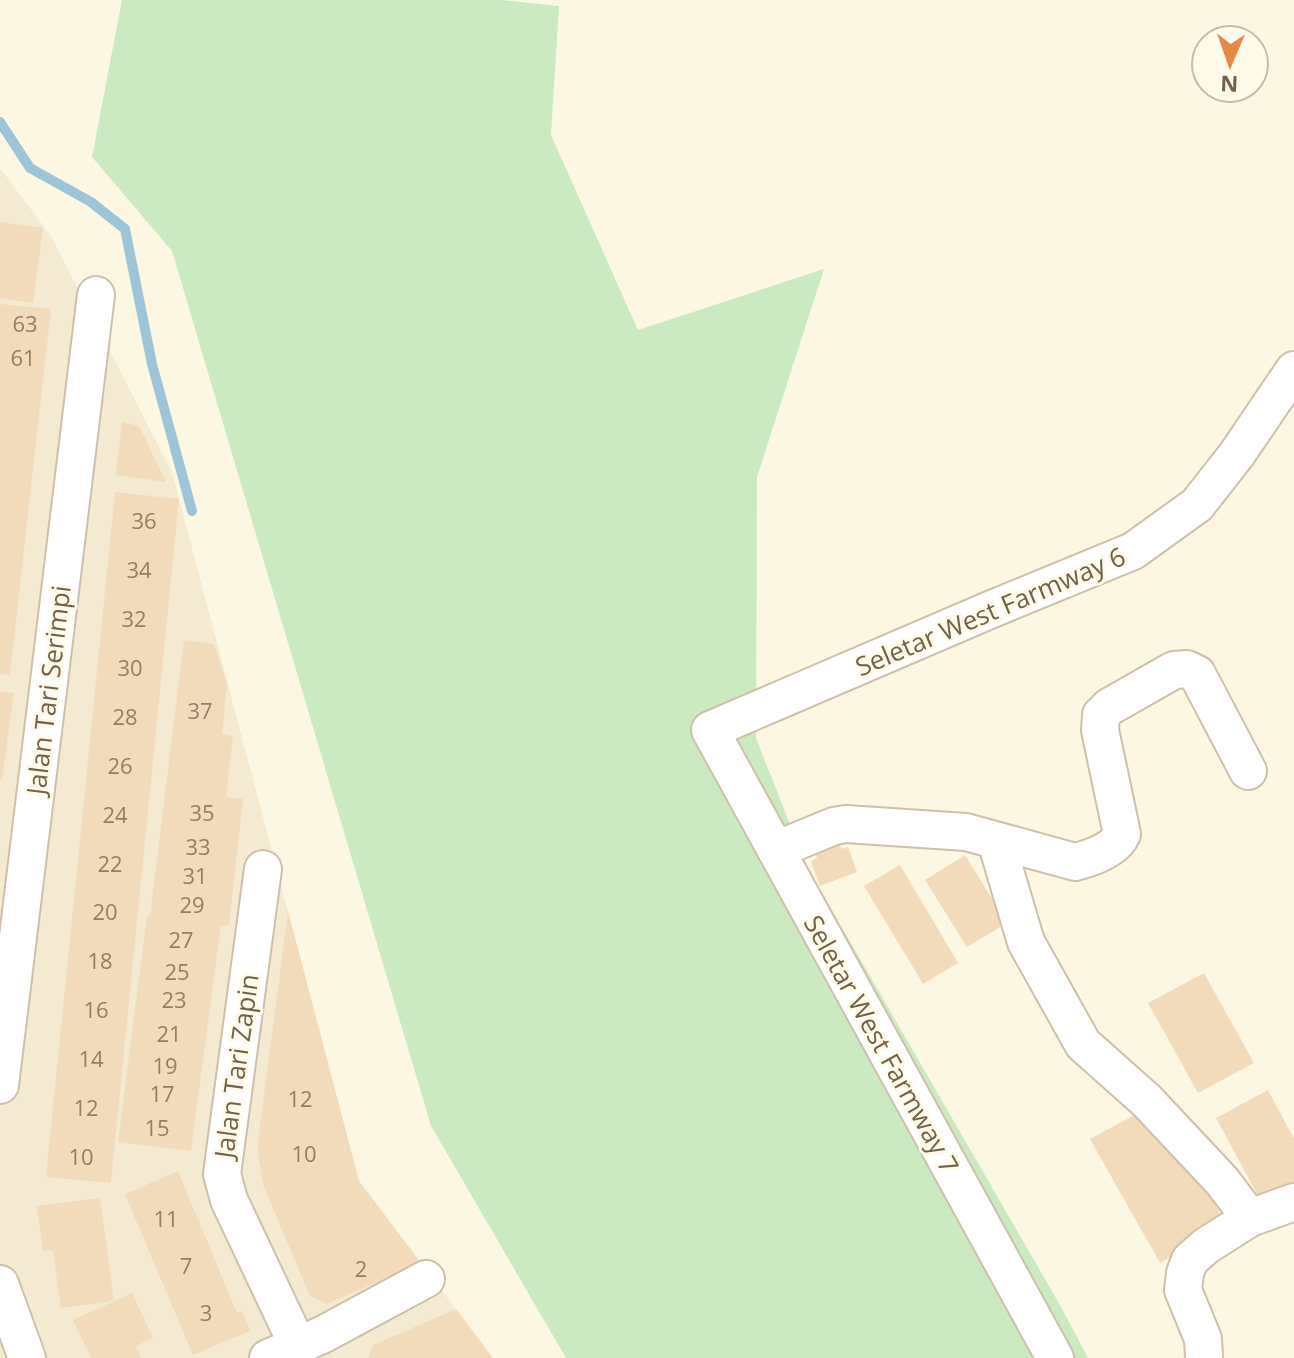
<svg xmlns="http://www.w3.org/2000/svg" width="1294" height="1358" viewBox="0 0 1294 1358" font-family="'Open Sans',sans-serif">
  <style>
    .residential { fill: #f4ead2 }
    .green { fill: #cbeac2 }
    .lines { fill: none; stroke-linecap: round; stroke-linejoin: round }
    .stream { stroke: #9ec4d8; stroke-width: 10 }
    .building { fill: #f2dbbb }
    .minor-casing { stroke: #cec0aa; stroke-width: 40 }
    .minor { stroke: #fff; stroke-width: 36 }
    .labels { text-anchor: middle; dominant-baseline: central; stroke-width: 6; stroke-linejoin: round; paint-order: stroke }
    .number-label { font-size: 22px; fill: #947f66 }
    .street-label { font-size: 26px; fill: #746049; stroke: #fffaea }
  </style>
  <rect width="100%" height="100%" fill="#fcf7e3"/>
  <!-- residential -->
  <path class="residential" d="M 0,168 L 51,236 L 172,472 L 359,1181 L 493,1358 L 0,1358 Z"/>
  <!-- green -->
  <path class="green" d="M 122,0 L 501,0 L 559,6 L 551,135 L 638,330 L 824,269 L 757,477 L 756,738 L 807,867 L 1060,1305 L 1088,1358 L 566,1358 L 431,1126 L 172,251 L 92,157 Z"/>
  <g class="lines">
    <!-- stream -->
    <path class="stream" d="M 0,122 L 30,168 L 91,202 L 125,229 L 152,364 L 192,511"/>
  </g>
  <!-- building -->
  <g class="building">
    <path d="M 0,222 L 43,228 L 33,303 L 0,298 Z"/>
    <path d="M 0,304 L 51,309 L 10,675 L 0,674 Z"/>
    <path d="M 122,422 L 139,426 L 166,482 L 116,475 Z"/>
    <path d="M 115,492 L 179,499 L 111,1183 L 46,1177 Z"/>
    <path d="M 184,640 L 214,644 L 227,685 L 222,734 L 233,736 L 226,797 L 243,799 L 229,925 L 221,925 L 191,1151 L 118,1142 L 147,916 L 150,916 Z"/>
    <path d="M 0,691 L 14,693 L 2,779 L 0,779 Z"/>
    <path d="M 838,839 L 842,849 L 848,847 L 857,872 L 820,886 L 811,861 L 817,858 L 813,848 Z"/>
    <path d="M 965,855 L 1007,923 L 967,947 L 925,880 Z"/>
    <path d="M 900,865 L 958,963 L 923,984 L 864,886 Z"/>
    <path d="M 288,911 L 359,1181 L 421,1263 L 327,1304 L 310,1296 L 264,1187 L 258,1156 L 258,1141 Z"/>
    <path d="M 1204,973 L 1254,1063 L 1198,1093 L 1148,1003 Z"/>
    <path d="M 1268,1090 L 1294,1139 L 1294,1186 L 1262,1203 L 1216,1118 Z"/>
    <path d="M 1144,1110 L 1184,1149 L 1227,1226 L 1160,1263 L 1090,1139 Z"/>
    <path d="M 178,1171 L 237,1313 L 242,1311 L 250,1331 L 193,1355 L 125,1194 Z"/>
    <path d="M 100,1198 L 114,1301 L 61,1308 L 53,1251 L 43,1251 L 37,1206 Z"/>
    <path d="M 132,1293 L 153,1338 L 136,1346 L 141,1358 L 91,1358 L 73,1320 Z"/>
    <path d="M 456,1309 L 493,1358 L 368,1358 L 373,1345 Z"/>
  </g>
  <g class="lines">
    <defs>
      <g id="minor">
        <path d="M 996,841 L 1026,942 L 1083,1044 L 1147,1101 L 1222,1181 L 1250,1218"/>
        <path d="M 776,850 L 834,826 L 846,824 L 966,832 L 1075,862 C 1091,858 1115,850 1122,834 L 1100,730 L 1101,715 L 1109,707 L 1174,670 L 1187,669 L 1197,674 L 1248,771"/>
        <path d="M 263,869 L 222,1174 L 229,1200 L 297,1344"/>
        <path d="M 0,1085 L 96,295"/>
        <path d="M 0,1284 L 27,1358"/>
        <path d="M 268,1358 L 322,1335 L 426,1279"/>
        <path d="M 1055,1358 L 710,730 L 992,609 L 1133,551 L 1197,505 L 1237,454 L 1294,370"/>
        <path d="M 1204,1358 L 1203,1339 L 1183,1290 L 1185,1273 L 1190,1260 L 1206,1246 L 1250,1218 L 1294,1202"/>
      </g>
    </defs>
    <!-- minor casing -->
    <use href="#minor" class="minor-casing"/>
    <!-- minor -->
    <use href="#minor" class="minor"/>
  </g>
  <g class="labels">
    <!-- number labels -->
    <g class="number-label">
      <text x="25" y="323">63</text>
      <text x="23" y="357">61</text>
      <text x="144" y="520">36</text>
      <text x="139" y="569">34</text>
      <text x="134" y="618">32</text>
      <text x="130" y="667">30</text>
      <text x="200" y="710">37</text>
      <text x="125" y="716">28</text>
      <text x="120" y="765">26</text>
      <text x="202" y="812">35</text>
      <text x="115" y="814">24</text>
      <text x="198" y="846">33</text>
      <text x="110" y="863">22</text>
      <text x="195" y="875">31</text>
      <text x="192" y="904">29</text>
      <text x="105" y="911">20</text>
      <text x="181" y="939">27</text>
      <text x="100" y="960">18</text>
      <text x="177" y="971">25</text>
      <text x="174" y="999">23</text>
      <text x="96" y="1009">16</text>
      <text x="169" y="1033">21</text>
      <text x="91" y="1058">14</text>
      <text x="165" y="1065">19</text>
      <text x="162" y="1093">17</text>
      <text x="300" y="1098">12</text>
      <text x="86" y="1107">12</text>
      <text x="157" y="1127">15</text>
      <text x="304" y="1153">10</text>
      <text x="81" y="1156">10</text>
      <text x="166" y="1218">11</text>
      <text x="186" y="1265">7</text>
      <text x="361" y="1268">2</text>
      <text x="206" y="1312">3</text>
    </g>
    <!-- street labels -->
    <g class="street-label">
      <text transform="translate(990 611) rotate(-23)">Seletar West Farmway 6</text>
      <text transform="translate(48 690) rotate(-83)">Jalan Tari Serimpi</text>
      <text transform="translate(882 1044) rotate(61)">Seletar West Farmway 7</text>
      <text transform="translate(236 1066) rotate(-82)">Jalan Tari Zapin</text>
    </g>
  </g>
  <!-- north arrow -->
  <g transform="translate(1230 64) rotate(182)"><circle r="38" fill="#fffaea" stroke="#c7bcaa" stroke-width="2"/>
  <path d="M0-6L14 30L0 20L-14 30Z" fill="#e78848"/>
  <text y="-12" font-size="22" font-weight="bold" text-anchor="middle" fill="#746049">N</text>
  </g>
</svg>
